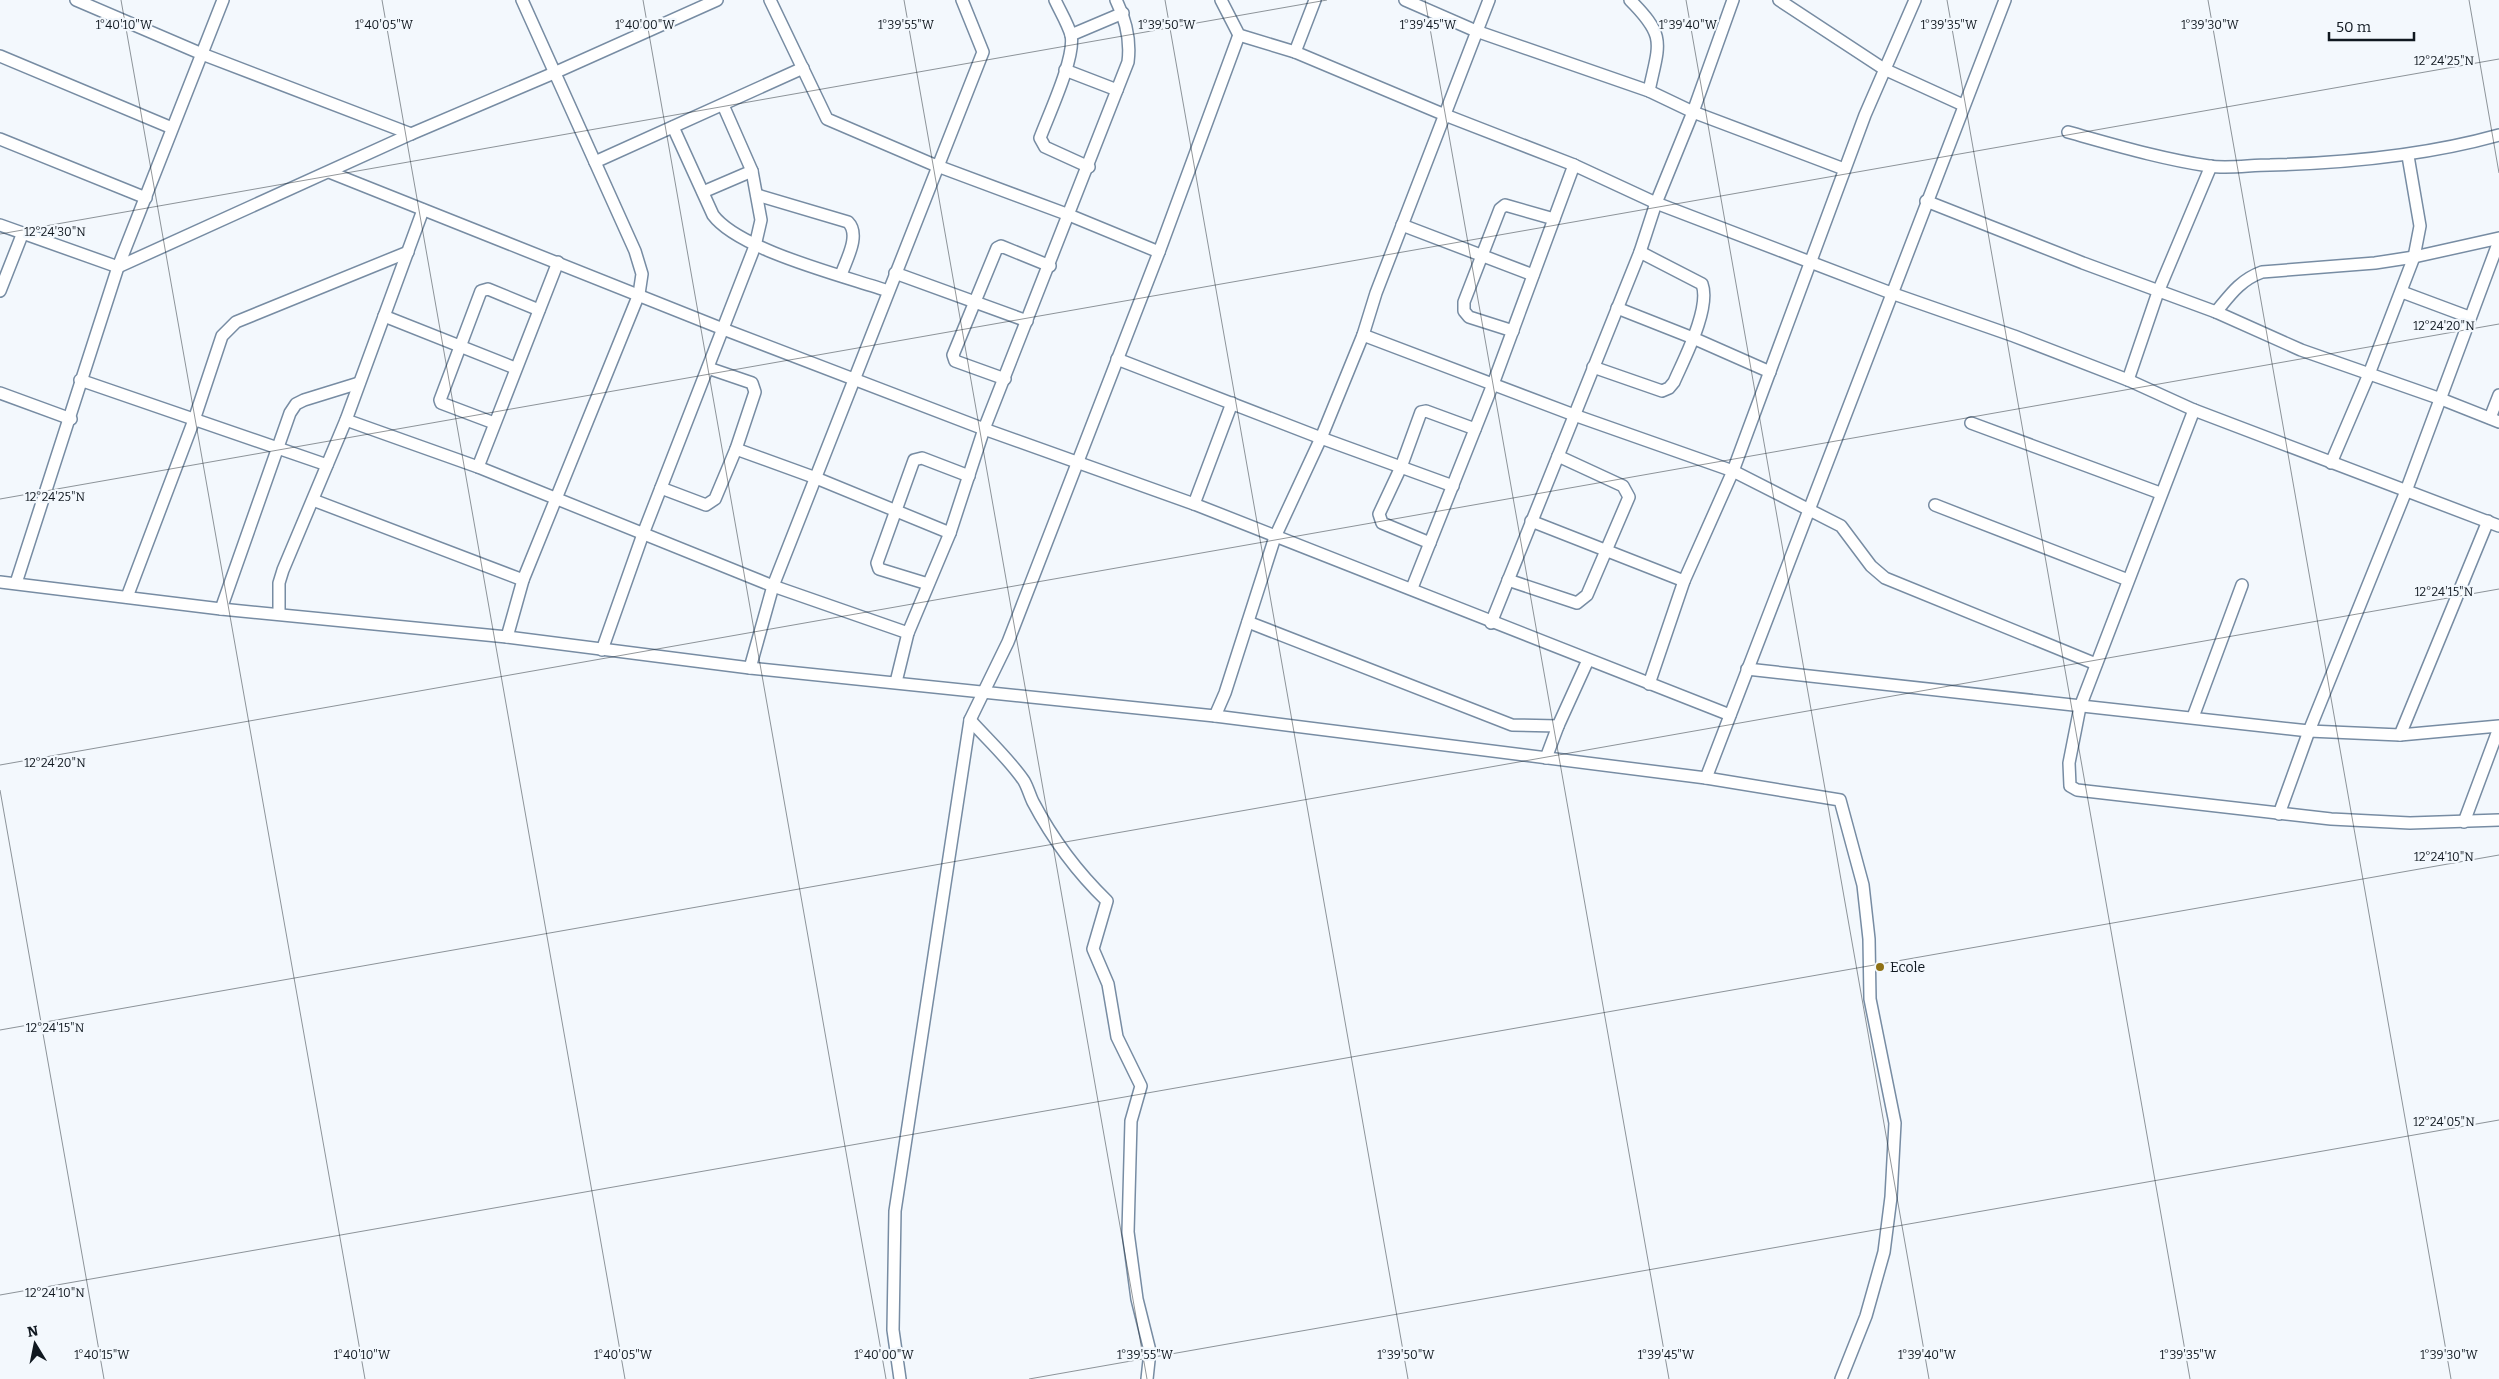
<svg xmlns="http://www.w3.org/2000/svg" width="2499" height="1379" viewBox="0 0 2499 1379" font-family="Bitter,serif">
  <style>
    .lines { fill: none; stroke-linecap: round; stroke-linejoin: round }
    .street-casing { stroke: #778ca3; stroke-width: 14 }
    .street { stroke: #fff; stroke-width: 11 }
    .ticks { fill: none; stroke: #101820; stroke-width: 1; stroke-opacity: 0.45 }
    .poi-dot { fill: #8f7115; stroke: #f3f8fd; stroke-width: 2 }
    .labels { text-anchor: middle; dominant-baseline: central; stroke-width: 4.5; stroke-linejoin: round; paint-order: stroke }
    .poi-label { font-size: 14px; fill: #101820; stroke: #f3f8fd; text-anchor: start }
    .ticks-label { font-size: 12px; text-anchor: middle; fill: #101820; stroke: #f3f8fd; stroke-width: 4.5; stroke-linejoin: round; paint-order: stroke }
  </style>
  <rect width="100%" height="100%" fill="#f3f8fd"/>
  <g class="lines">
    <defs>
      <g id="street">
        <path d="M 76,0 L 202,54 L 411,134"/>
        <path d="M 770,0 L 827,119 L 932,164 L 1069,215 L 1159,252"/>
        <path d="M 1055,0 C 1060,11 1068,24 1071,35 C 1076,57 1048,116 1040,138 L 1045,147 L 1089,167"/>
        <path d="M 1221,0 L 1239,35 L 1295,52 L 1445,115 L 1574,165 L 1656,203 L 1891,293 L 2014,336 L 2128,380 L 2194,410 L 2499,526"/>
        <path d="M 1405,0 L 1476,31 L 1649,91 L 1693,112 L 1844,169"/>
        <path d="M 1630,0 C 1667,37 1659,43 1649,91"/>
        <path d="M 1779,0 L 1884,69 L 1963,105"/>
        <path d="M 1071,35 L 1123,13"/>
        <path d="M 1295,52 L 1315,0"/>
        <path d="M 0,56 L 172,128"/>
        <path d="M 1065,70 L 1117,90"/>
        <path d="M 673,127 L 713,215 C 739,250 844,276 888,291"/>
        <path d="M 2068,132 C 2115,145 2161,159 2209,166 C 2228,169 2250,165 2270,165 C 2347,163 2424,156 2499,135"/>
        <path d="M 0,139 L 146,198"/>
        <path d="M 595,162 L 803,68"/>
        <path d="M 329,172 L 723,329 L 984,429 L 1194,504 L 1730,715"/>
        <path d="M 703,192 L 752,171"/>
        <path d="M 757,195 L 848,222 C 861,235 846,260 841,275"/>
        <path d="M 1926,201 L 2083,263 L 2216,312 L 2301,350 L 2441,399 L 2499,422"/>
        <path d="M 0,225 L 118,267 L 411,134 L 554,73 L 717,0"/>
        <path d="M 1402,225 L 1533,275"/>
        <path d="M 895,273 L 1027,321"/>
        <path d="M 0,291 L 22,235"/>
        <path d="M 2402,292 L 2469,317"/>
        <path d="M 1617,308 L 1693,338 L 1770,372"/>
        <path d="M 2216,312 C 2230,295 2240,280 2262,272 L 2375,263 L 2414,257 L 2499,238"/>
        <path d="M 384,316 L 515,368"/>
        <path d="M 1513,331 L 1469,317 L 1464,311 L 1464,302 L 1500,209 L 1505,205 L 1554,219"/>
        <path d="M 1363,335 L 1574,415 L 1733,471 L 1841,526 L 1871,566 L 1885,578 L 2096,664"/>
        <path d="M 1117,359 L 1321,438 L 1453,486"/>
        <path d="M 1593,367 L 1662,391 L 1669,388 L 1674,382 C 1684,359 1711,308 1702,284 L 1640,252"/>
        <path d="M 1005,379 L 955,361 L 953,355 L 997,248 L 1001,246 L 1050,266"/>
        <path d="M 80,380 L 327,465"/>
        <path d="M 2128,380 L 2158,292 L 2211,166"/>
        <path d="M 0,393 L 71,419"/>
        <path d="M 2194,410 L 2080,707 L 2069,763 L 2070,786 L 2077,790 L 2331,819 L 2410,823 L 2499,820"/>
        <path d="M 2490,418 L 2499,395"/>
        <path d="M 346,420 L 478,467 L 773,586 L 908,633"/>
        <path d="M 494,423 L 441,403 L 440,400 L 481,291 L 488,289 L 539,310"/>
        <path d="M 1971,423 L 2160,493"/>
        <path d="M 736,449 L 816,478 L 950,533"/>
        <path d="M 2331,463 L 2369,374 L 2414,257 L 2420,226 L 2408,156"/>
        <path d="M 478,467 L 558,262"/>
        <path d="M 661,488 L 706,505 L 715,499 L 736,449 L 755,392 L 752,383 L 708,368"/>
        <path d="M 313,500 L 523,580"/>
        <path d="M 1194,504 L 1232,403"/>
        <path d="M 1935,505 L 2128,580"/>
        <path d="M 1531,521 L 1684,581"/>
        <path d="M 1430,543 L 1382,523 L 1379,514 L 1401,467 L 1421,412 L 1426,411 L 1475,429"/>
        <path d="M 1508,580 L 1577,603 L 1587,595 L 1629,497 L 1623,486 L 1558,456"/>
        <path d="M 0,582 L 221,609 L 507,637 L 750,668 L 1215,716 L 1706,778 L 1840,800 L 1863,885 L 1869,939 L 1870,999 L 1895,1123 L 1891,1197 L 1884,1252 L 1866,1316 L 1841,1379"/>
        <path d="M 16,583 L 118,267 L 223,0"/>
        <path d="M 928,584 L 879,569 L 877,563 L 914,460 L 922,458 L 969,476"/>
        <path d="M 1412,588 L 1493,384 L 1574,165"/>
        <path d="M 127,597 L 194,420 L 222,336 L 236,322 L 408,252"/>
        <path d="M 221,609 L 290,413 L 296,404 L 304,400 L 359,383"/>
        <path d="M 279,614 L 279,583 L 283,570 L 346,420 L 423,210"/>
        <path d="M 1248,622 L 1512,725 L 1558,726 L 1588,660"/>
        <path d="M 1491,623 L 1640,252 L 1656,203 L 1693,112 L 1733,0"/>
        <path d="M 507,637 L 523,580 L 639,294 L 642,274 L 635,251 L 522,0"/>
        <path d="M 602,650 L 643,534 L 755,246 L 761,220 L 752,171 L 723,105"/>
        <path d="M 750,668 L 773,586 L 983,52 L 962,0"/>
        <path d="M 1747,669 L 2309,731 L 2400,735 L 2499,726"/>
        <path d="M 896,682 L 908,633 L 950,533 L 984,429 L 1128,62 C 1131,39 1126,20 1116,0"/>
        <path d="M 1649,684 L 1684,581 L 1733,471 L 1865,115 L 1915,0"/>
        <path d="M 1215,716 L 1225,693 L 1275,537 L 1321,438 L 1363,335 L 1376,293 L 1489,0"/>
        <path d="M 2193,717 L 2242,585"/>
        <path d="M 970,720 C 988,740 1009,759 1024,781 C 1028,788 1030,796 1033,802 C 1052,838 1078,873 1107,901 L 1093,949 L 1108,984 L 1117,1037 L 1141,1086 L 1131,1121 L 1128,1232 L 1137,1299 L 1150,1351 L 1147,1379"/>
        <path d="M 2400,735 L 2488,521"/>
        <path d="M 1546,758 L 1558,726"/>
        <path d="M 1706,778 L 2005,0"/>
        <path d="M 2279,814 L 2309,731 L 2406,491 L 2499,241"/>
        <path d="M 2464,822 L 2499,728"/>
        <path d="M 900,1379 L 893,1330 L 895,1211 L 970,720 L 1008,642 L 1159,252 L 1239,35"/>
      </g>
    </defs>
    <!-- street casing -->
    <use href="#street" class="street-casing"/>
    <!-- street -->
    <use href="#street" class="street"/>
  </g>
  <!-- ticks -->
  <path class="ticks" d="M 121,0 L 365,1379M 382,0 L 625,1379M 643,0 L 886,1379M 904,0 L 1147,1379M 1165,0 L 1408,1379M 1425,0 L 1669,1379M 1686,0 L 1929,1379M 1947,0 L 2190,1379M 2208,0 L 2451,1379M 2469,0 L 2499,173M 0,234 L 1327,0M 0,499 L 2499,59M 0,765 L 2499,324M 0,790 L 104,1379M 0,1030 L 2499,589M 0,1295 L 2499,855M 1029,1379 L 2499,1120"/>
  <!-- markers -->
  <circle class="poi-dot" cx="1880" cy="967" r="5"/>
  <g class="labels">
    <!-- poi labels -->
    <g class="poi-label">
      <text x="1890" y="967">Ecole</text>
    </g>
  </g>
  <g class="ticks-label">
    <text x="124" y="29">1°40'10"W</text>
    <text x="384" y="29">1°40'05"W</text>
    <text x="645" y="29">1°40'00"W</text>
    <text x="906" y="29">1°39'55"W</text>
    <text x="1167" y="29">1°39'50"W</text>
    <text x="1428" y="29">1°39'45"W</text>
    <text x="1688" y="29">1°39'40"W</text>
    <text x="1949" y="29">1°39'35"W</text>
    <text x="2210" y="29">1°39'30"W</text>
    <text x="2444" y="65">12°24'25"N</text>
    <text x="55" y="236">12°24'30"N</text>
    <text x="2444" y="330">12°24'20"N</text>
    <text x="55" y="501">12°24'25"N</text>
    <text x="2444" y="596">12°24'15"N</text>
    <text x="55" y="767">12°24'20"N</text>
    <text x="2444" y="861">12°24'10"N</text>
    <text x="55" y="1032">12°24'15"N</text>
    <text x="2444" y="1126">12°24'05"N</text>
    <text x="55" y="1297">12°24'10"N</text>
    <text x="102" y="1359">1°40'15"W</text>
    <text x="362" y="1359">1°40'10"W</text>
    <text x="623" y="1359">1°40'05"W</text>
    <text x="884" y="1359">1°40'00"W</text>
    <text x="1145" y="1359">1°39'55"W</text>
    <text x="1406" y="1359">1°39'50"W</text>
    <text x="1666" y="1359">1°39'45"W</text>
    <text x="1927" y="1359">1°39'40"W</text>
    <text x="2188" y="1359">1°39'35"W</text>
    <text x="2449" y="1359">1°39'30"W</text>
  </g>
  <!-- north arrow -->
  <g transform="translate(35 1344) rotate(350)" stroke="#f3f8fd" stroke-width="4" paint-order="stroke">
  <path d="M0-4L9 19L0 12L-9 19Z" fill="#101820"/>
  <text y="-8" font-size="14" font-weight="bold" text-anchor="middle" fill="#101820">N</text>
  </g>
  <!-- scale -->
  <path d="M2329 32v8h85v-8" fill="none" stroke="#101820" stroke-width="2.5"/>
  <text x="2336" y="32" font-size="15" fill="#101820" stroke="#f3f8fd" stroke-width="4" paint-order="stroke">50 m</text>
</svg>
